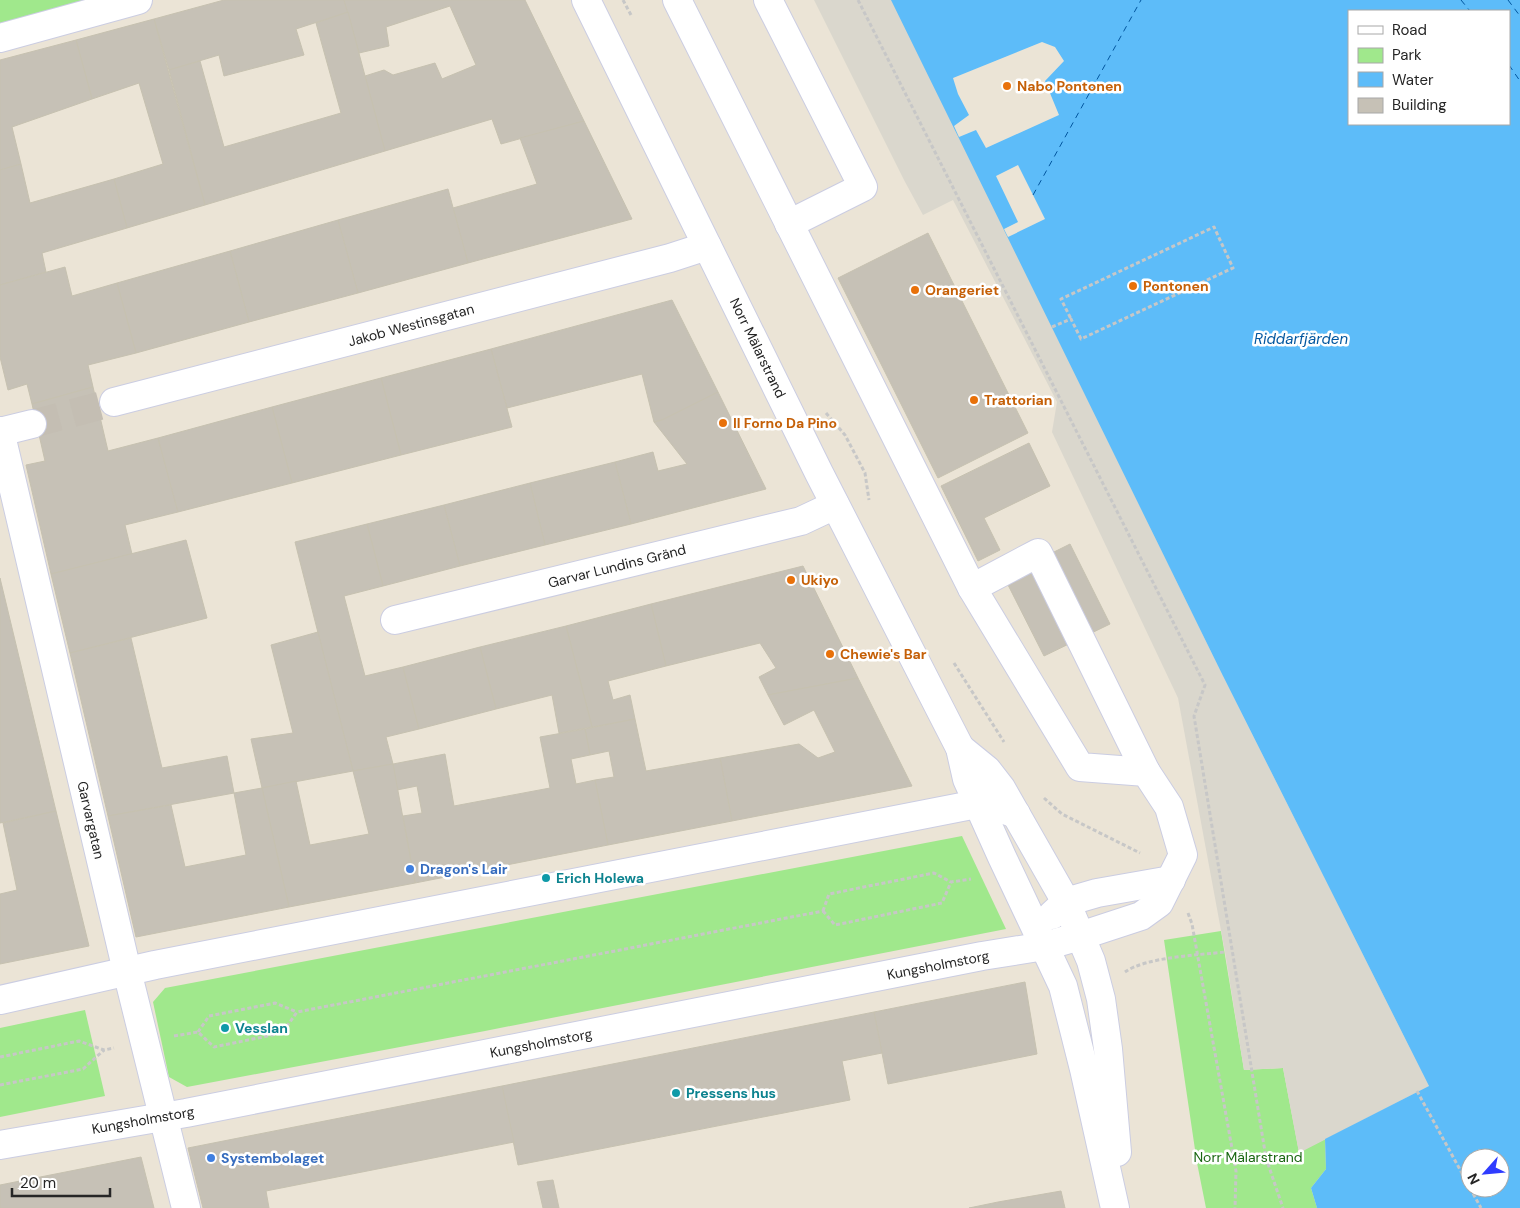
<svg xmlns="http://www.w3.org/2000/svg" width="1520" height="1208" viewBox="0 0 1520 1208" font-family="'DM Sans',sans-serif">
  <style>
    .green { fill: #a0e88c }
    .plaza { fill: #dad7cd }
    .water { fill: #5dbcf9; fill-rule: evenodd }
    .pier { fill: #ebe4d6 }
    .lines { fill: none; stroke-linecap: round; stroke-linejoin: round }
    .ferry { stroke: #02569f; stroke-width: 1; stroke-dasharray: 6 5; stroke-linecap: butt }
    .building { fill: #c6c1b6; stroke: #c6c1b0 }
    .minor-tunnel { stroke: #c4beb3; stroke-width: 28; stroke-dasharray: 28 14; stroke-linecap: butt }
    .minor-casing { stroke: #cbcde2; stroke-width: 30 }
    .path { stroke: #c7c7c7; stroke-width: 3; stroke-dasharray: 4 2.5; stroke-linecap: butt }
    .minor { stroke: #fff; stroke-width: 28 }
    .food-dot { fill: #e8710a; stroke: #fff; stroke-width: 2 }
    .shop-dot { fill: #3f7fe0; stroke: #fff; stroke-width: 2 }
    .culture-dot { fill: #0f9aa8; stroke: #fff; stroke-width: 2 }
    .labels { text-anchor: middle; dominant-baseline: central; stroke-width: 5; stroke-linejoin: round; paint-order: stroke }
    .food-label { font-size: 14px; font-weight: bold; fill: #c56008; stroke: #fff; text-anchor: start }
    .street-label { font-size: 14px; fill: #262626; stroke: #fff }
    .shop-label { font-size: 14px; font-weight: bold; fill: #366cbe; stroke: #fff; text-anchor: start }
    .culture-label { font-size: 14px; font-weight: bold; fill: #0d838f; stroke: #fff; text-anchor: start }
    .park-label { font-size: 14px; fill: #1a6712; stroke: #fff }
    .water-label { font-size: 15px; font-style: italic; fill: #02569f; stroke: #fff }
  </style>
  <rect width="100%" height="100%" fill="#ebe4d6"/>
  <!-- green -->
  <g class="green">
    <path d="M 0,0 L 93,0 L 0,23 Z"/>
    <path d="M 962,836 L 1006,929 L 485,1031 L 187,1087 L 169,1077 L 153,1002 L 165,988 Z"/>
    <path d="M 1221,931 L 1244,1070 L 1283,1068 L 1299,1152 L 1325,1139 L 1326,1169 L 1311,1188 L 1317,1208 L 1206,1208 L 1197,1163 L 1164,940 Z"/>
    <path d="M 85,1010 L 105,1096 L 0,1117 L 0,1028 Z"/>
  </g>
  <!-- plaza -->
  <path class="plaza" d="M 814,0 L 892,0 L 1223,676 L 1429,1086 L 1299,1153 L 1283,1068 L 1244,1070 L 1225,952 L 1178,698 L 1052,432 L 1057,402 L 953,200 L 923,215 L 904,180 Z"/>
  <!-- water -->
  <path class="water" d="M 891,0 L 1520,0 L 1520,1208 L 1317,1208 L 1311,1188 L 1326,1169 L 1325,1139 L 1429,1086 L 1223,676 ZM 1349,11 L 1509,11 L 1509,124 L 1349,124 ZM 1470,1158 L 1500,1158 L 1500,1188 L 1470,1188 Z"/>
  <!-- pier -->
  <g class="pier">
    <path d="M 1042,42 L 1055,47 L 1064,61 L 1045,81 L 1059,115 L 986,148 L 976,130 L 959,137 L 954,126 L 969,115 L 958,94 L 953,78 Z"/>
    <path d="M 1018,165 L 1045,219 L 1008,237 L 1004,229 L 1018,222 L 996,176 Z"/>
  </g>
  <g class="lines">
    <!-- ferry -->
    <g class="ferry">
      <path d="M 1461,0 L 1470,11"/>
      <path d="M 1508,0 L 1520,16"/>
      <path d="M 1509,65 L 1520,81"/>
      <path d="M 1033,195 L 1141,0"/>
    </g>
  </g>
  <!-- building -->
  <g class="building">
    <path d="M 224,0 L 344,0 L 348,12 L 296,29 L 304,55 L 224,76 L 219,55 L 169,70 L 154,19 Z"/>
    <path d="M 344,0 L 525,0 L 584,121 L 501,144 L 492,119 L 385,151 L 365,76 L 384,70 L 393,75 L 435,63 L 442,79 L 476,65 L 450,6 L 386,27 L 389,46 L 359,53 Z"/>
    <path d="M 348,12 L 385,151 L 205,205 L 169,70 L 200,61 L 224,147 L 341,113 L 316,23 Z"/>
    <path d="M 154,19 L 205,205 L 127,228 L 114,179 L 163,164 L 139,83 L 92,99 L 76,40 Z"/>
    <path d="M 76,40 L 92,99 L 12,127 L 21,164 L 0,170 L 0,60 Z"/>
    <path d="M 584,121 L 632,219 L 468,263 L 453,208 L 537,184 L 520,138 Z"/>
    <path d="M 21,164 L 30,203 L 114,179 L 127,228 L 42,253 L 46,272 L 0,285 L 0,170 Z"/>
    <path d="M 448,189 L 468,263 L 358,293 L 338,220 Z"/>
    <path d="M 338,220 L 358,293 L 249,322 L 230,251 Z"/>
    <path d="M 928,233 L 1028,433 L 938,478 L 838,278 Z"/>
    <path d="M 230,251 L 249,322 L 136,353 L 117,283 Z"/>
    <path d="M 65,267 L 72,296 L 117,283 L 136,353 L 88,365 L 93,387 L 32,404 L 27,384 L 8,390 L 0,357 L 0,285 Z"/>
    <path d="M 672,300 L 718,392 L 662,420 L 654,422 L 642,374 L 507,408 L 491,349 Z"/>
    <path d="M 491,349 L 512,427 L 401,455 L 381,378 Z"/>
    <path d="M 381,378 L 401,455 L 292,483 L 272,407 Z"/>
    <path d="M 93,387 L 108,451 L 158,438 L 178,512 L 125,525 L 132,554 L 51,574 L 26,465 L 45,461 L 32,404 Z"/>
    <path d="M 718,392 L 766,489 L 631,524 L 615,462 L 653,452 L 658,471 L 687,464 L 654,422 L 662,420 Z"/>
    <path d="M 272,407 L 292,483 L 178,512 L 158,438 Z"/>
    <path d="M 1029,443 L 1050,486 L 984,518 L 1000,550 L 978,561 L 941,486 Z"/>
    <path d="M 615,462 L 631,524 L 545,545 L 530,483 Z"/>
    <path d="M 530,483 L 545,545 L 460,566 L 444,505 Z"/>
    <path d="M 444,505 L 460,566 L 383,586 L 367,524 Z"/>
    <path d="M 367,524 L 383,586 L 344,596 L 365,676 L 403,667 L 419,729 L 386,737 L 393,764 L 353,771 L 295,542 Z"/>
    <path d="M 186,540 L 207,618 L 70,653 L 51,574 Z"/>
    <path d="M 1070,544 L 1110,624 L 1044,656 L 1004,577 Z"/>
    <path d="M 803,566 L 858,678 L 768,695 L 759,677 L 776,668 L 760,643 L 666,666 L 651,604 Z"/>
    <path d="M 0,578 L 56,811 L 0,823 Z"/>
    <path d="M 651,604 L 666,666 L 608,681 L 613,700 L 630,695 L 635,719 L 592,727 L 566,626 Z"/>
    <path d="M 566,626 L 592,727 L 559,733 L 552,695 L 496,709 L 480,647 Z"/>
    <path d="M 318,632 L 353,771 L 262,788 L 251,739 L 293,733 L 271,645 Z"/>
    <path d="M 131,638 L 162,768 L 227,756 L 234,793 L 108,816 L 70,653 Z"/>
    <path d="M 480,647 L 496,709 L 419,729 L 403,667 Z"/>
    <path d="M 858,678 L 912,786 L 732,821 L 720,758 L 799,744 L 818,758 L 835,752 L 814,710 L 784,725 L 768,695 Z"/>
    <path d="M 635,719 L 646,771 L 720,758 L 732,821 L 608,845 L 595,780 L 614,777 L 609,751 L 590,755 L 585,729 Z"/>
    <path d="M 585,729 L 590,755 L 571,759 L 576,784 L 595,780 L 608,845 L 415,883 L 403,816 L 422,813 L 417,786 L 397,790 L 393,764 L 445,754 L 454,806 L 550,788 L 540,737 Z"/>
    <path d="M 393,764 L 415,883 L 289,907 L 262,788 L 296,781 L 310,845 L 369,834 L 353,771 Z"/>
    <path d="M 262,788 L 289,907 L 136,937 L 108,816 L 171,805 L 185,867 L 246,855 L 234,793 Z"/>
    <path d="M 56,811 L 89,946 L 0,964 L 0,894 L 17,890 L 3,823 Z"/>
    <path d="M 1025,982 L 1037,1054 L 888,1084 L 874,1012 Z"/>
    <path d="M 874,1012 L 882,1053 L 842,1061 L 850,1100 L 518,1165 L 502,1086 Z"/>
    <path d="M 502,1086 L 514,1142 L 266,1191 L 269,1208 L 203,1208 L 188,1148 Z"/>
    <path d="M 141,1157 L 154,1208 L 0,1208 L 0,1185 Z"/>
    <path d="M 553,1180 L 559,1208 L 543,1208 L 537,1182 Z"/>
    <path d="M 1061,1191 L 1065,1208 L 969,1208 L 998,1202 Z"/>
  </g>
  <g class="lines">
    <!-- minor-tunnel -->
    <path class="minor-tunnel" d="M 32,424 L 114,402"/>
    <defs>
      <g id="minor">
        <path d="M 586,0 L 819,473 L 960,748 L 967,779 L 1002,857 L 1063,986 L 1084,1069 L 1115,1208"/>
        <path d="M 768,0 L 863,187 L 789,224"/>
        <path d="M 0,38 L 138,0"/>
        <path d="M 114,402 L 670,258 L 707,246"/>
        <path d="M 0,431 L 127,971 L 186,1208"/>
        <path d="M 0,432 L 32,424"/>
        <path d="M 972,588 L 1038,553 L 1146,772"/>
        <path d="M 395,620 L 801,521 L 835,505"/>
        <path d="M 960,748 L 987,770 L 1001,788 L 1066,902 L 1091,961 L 1101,999 L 1108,1049 L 1117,1152"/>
        <path d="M 1052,915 L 1066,902 L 1097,893 L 1171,880"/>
        <path d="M 0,1000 L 155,965 L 977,804 L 994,806 L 1016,814"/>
        <path d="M 0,1145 L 186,1113 L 982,956 L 1045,946 L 1080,936 L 1141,916 L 1159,903 L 1183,855 L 1169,807 L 1146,772 L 1080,767 L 972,588 L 677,0"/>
      </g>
    </defs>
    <!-- minor casing -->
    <use href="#minor" class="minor-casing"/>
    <!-- path -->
    <g class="path">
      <path d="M 623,0 L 631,15"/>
      <path d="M 858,0 L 1205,685 L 1194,716 L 1266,1158 L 1283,1208"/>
      <path d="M 1052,327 L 1071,319 L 1081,339 L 1233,268 L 1214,227 L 1061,299 L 1071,319"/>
      <path d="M 826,413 L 845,435 L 865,473 L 869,500"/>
      <path d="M 954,663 L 1004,742"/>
      <path d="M 1044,798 L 1062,814 L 1140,853"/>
      <path d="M 823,911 L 829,894 L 934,873 L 951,882 L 971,879"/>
      <path d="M 823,911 L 835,925 L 942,903 L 951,882"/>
      <path d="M 1188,913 L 1192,924 L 1236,1171 L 1235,1208"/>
      <path d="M 1125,972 C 1146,957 1199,955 1225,952"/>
      <path d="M 198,1032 L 209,1016 L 275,1003 L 297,1012"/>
      <path d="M 174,1036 L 198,1032 L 214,1047 L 282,1033 L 297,1012 L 823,911"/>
      <path d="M 0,1057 L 79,1041 L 104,1050 L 114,1048"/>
      <path d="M 0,1085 L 83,1069 L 104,1050"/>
      <path d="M 1417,1091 L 1481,1208"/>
    </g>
    <!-- minor -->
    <use href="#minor" class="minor"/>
  </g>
  <!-- markers -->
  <g class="food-dot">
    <circle cx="1007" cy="86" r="5"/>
    <circle cx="1133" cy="286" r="5"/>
    <circle cx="915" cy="290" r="5"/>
    <circle cx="974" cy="400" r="5"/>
    <circle cx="723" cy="423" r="5"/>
    <circle cx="791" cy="580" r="5"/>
    <circle cx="830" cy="654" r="5"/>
  </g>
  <g class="shop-dot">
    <circle cx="410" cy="869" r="5"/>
    <circle cx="211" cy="1158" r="5"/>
  </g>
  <g class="culture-dot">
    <circle cx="546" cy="878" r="5"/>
    <circle cx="225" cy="1028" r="5"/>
    <circle cx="676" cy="1093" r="5"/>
  </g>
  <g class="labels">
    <!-- food labels -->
    <g class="food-label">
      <text x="1017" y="86">Nabo Pontonen</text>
      <text x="1143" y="286">Pontonen</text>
      <text x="925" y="290">Orangeriet</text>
      <text x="984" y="400">Trattorian</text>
      <text x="733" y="423">Il Forno Da Pino</text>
      <text x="801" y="580">Ukiyo</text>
      <text x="840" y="654">Chewie's Bar</text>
    </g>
    <!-- street labels -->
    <g class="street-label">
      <text transform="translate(411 325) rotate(-15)">Jakob Westinsgatan</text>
      <text transform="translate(758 348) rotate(64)">Norr Mälarstrand</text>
      <text transform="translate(617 566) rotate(-14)">Garvar Lundins Gränd</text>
      <text transform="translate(91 820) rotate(77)">Garvargatan</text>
      <text transform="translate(938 965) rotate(-11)">Kungsholmstorg</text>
      <text transform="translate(541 1043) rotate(-11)">Kungsholmstorg</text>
      <text transform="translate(143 1120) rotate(-10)">Kungsholmstorg</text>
    </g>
    <!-- shop labels -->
    <g class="shop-label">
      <text x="420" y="869">Dragon's Lair</text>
      <text x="221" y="1158">Systembolaget</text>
    </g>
    <!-- culture labels -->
    <g class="culture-label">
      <text x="556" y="878">Erich Holewa</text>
      <text x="235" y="1028">Vesslan</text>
      <text x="686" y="1093">Pressens hus</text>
    </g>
    <!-- park labels -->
    <g class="park-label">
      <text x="1248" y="1157">Norr Mälarstrand</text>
    </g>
    <!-- water labels -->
    <g class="water-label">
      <text x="1301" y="339">Riddarfjärden</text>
    </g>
  </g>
  <!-- legend -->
  <rect x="1348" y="10" width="162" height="115" fill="#ffffff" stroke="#a8a8a8"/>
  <rect x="1358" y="26" width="25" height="8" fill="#ffffff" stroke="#a8a8a8"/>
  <text x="1392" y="35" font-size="15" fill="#262626">Road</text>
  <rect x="1358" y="48" width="25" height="15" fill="#a0e88c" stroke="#a8a8a8"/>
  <text x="1392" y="60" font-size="15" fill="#262626">Park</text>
  <rect x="1358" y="72" width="25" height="15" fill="#5dbcf9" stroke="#a8a8a8"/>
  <text x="1392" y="85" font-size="15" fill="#262626">Water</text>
  <rect x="1358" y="98" width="25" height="15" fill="#c6c1b6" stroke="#a8a8a8"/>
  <text x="1392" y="110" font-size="15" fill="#262626">Building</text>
  <!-- north arrow -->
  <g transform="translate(1485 1173) rotate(243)"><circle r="24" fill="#ffffff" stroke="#a8a8a8"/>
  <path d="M0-4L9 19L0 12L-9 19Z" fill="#2f3cff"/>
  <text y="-8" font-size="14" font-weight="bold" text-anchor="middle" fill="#262626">N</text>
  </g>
  <!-- scale -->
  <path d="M12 1188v8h98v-8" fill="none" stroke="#262626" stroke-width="2.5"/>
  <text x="20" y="1188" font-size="15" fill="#262626" stroke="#ffffff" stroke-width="4" paint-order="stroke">20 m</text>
</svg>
